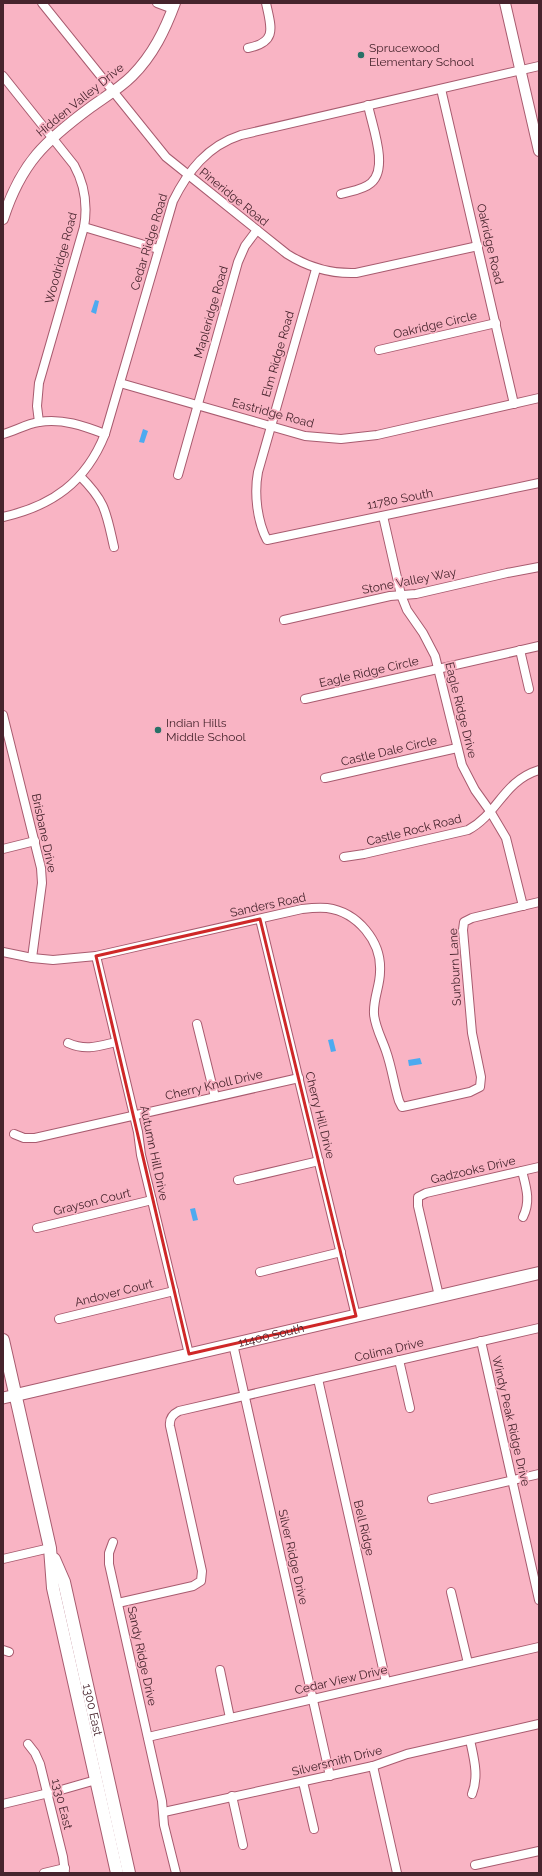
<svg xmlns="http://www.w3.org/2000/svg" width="542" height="1876" viewBox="0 0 542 1876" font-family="Raleway,sans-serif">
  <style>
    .water { fill: #4daaf0 }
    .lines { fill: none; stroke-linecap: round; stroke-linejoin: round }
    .minor-casing { stroke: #a85b6f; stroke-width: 10 }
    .tertiary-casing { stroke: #a85b6f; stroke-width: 12 }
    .secondary-casing { stroke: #a85b6f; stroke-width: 13 }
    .primary-casing { stroke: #a85b6f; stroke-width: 14 }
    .minor { stroke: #fff; stroke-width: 8 }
    .tertiary { stroke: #fff; stroke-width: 10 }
    .secondary { stroke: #fff; stroke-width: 11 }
    .primary { stroke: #fff; stroke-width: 12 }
    .marked { fill: none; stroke: #cf2828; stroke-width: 3; stroke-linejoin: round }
    .poi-dot { fill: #287067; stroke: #f9b4c4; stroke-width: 1.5 }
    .labels { text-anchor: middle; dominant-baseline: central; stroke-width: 3.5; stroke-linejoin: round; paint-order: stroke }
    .poi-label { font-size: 12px; fill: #46242d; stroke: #f9b4c4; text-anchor: start }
    .street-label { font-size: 12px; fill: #46242d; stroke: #f9b4c4 }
  </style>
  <rect width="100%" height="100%" fill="#f9b4c4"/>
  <!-- water -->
  <g class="water">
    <path d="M 95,300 L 99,301 L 96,314 L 91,312 Z"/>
    <path d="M 143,429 L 148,431 L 144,443 L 139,442 Z"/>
    <path d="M 333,1039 L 336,1051 L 331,1052 L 328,1040 Z"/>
    <path d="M 420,1058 L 422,1064 L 409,1066 L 408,1060 Z"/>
    <path d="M 195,1208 L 198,1220 L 193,1221 L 190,1209 Z"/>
  </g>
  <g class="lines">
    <defs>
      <g id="minor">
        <path d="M 42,3 L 166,157 L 287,254 C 309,268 330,274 356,273 L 478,246"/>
        <path d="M 157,3 L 173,9"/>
        <path d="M 248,48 C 278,42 271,27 266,3"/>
        <path d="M 3,76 L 74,165 C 85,185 88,204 84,227 L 39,383 L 37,406 L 39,422"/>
        <path d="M 441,89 L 514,404"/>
        <path d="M 341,194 C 351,191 363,190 371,183 C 389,168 372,126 368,105"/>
        <path d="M 84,227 L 158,249"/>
        <path d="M 316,269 L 258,472 C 254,493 257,521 267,540 L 539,483"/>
        <path d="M 379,350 L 496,323"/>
        <path d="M 120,383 L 305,436 L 341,439 L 377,435 L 539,398"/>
        <path d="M 3,434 C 15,431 26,424 39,422 C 62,418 84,426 105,434"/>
        <path d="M 178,475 L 238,262 L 245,246 L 257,230"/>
        <path d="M 80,476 C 106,502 106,512 114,547"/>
        <path d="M 383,516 L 401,595 L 407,610 L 423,633 L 435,656 L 462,765 L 475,790 L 490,811 L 506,838 L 523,906"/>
        <path d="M 3,517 C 52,506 86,482 105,434 L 173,201 C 188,171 207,146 241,135 L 539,66"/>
        <path d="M 284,620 L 390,596 L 416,594 L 507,573 L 539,567"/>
        <path d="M 520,650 L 529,689"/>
        <path d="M 305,699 L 539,646"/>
        <path d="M 3,715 L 41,868 L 42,883 L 32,958"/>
        <path d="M 325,778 L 457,748"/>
        <path d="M 3,849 L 35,841"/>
        <path d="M 344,857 L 364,854 L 468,830 C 498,814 503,781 539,770"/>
        <path d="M 260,919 L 356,1316"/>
        <path d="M 3,952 L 32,958 L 53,960 L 96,956 L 302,909 C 310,908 319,907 327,908 C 357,912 382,941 380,972 C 380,986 373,999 374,1014 C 375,1027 382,1039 386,1051 C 392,1068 394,1085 399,1101 L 402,1107 L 407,1106 L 470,1092 L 480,1087 L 481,1077 L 472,1033 L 463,930 L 464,922 L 472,918 L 539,902"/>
        <path d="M 96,956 L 138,1132 L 141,1155 L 189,1354"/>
        <path d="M 197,1024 L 215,1097"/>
        <path d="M 68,1043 C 86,1051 99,1046 116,1042"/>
        <path d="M 14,1134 L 24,1138 L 35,1138 L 299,1078"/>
        <path d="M 522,1171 C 526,1187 531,1201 523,1217"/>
        <path d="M 238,1180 L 319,1161"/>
        <path d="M 37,1228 L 152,1200"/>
        <path d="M 260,1272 L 341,1252"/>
        <path d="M 439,1296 L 418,1206 L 418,1197 L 426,1193 L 539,1167"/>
        <path d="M 59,1319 L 174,1291"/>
        <path d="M 481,1341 L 539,1600"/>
        <path d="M 233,1344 L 330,1776"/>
        <path d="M 399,1360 L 410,1408"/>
        <path d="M 318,1379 L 386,1682"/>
        <path d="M 432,1499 L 539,1474"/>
        <path d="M 113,1542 L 109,1553 L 109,1564 L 162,1801 L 164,1825 L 176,1873"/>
        <path d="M 3,1559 L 50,1548"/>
        <path d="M 451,1592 L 468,1663"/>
        <path d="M 118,1603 L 193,1586 L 201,1581 L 202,1571 L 170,1426 C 169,1418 173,1414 179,1411 L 539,1328"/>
        <path d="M 3,1650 L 9,1652"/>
        <path d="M 220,1670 L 230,1718"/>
        <path d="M 148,1737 L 539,1647"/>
        <path d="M 470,1740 C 474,1759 479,1776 472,1794"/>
        <path d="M 28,1744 L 35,1753 L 40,1764 L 63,1857 L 65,1873"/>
        <path d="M 373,1766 L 397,1873"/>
        <path d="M 303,1782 L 314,1829"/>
        <path d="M 232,1796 L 243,1845"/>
        <path d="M 3,1804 L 61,1790 L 96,1780"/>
        <path d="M 164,1812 L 373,1766 L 407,1754 L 539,1724"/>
        <path d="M 475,1865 L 539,1851"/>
        <path d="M 44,1873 L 65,1868"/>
      </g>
      <g id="tertiary">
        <path d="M 505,3 L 539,151"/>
        <path d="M 3,219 C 21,163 45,141 91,107 C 105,97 120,88 132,76 C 153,55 165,30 175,3"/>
      </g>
      <path id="secondary" d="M 3,1398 L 16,1395"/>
      <g id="primary">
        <path d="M 3,1340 L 50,1548 L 53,1588 L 117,1873"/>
        <path id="s1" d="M 16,1395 L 539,1273"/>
        <path id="s2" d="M 54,1559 L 64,1582 L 129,1873"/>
      </g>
    </defs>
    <!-- minor casing -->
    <use href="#minor" class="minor-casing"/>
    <!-- tertiary casing -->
    <use href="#tertiary" class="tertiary-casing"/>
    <!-- secondary casing -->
    <use href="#secondary" class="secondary-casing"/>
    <!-- primary casing -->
    <use href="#primary" class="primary-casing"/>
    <!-- minor -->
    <use href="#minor" class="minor"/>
    <!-- tertiary -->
    <use href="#tertiary" class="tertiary"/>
    <!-- secondary -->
    <use href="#secondary" class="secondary"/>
    <!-- primary -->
    <use href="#primary" class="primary"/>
  </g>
  <!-- marked area -->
  <path class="marked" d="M 260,919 L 356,1316 L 189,1354 L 96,956 Z"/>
  <!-- markers -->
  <g class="poi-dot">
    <circle cx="361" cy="55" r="4"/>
    <circle cx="158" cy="730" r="4"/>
  </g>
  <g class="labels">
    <!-- poi labels -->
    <g class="poi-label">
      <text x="369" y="48">Sprucewood<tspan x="369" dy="14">Elementary School</tspan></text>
      <text x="166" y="723">Indian Hills<tspan x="166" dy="14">Middle School</tspan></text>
    </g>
    <!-- street labels -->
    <g class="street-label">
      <text transform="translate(80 100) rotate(-39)">Hidden Valley Drive</text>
      <text transform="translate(234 197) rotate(39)">Pineridge Road</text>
      <text transform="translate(149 242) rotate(-73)">Cedar Ridge Road</text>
      <text transform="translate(490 244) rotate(77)">Oakridge Road</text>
      <text transform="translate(61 258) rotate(-75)">Woodridge Road</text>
      <text transform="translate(211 312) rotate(-74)">Mapleridge Road</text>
      <text transform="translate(435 325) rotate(-13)">Oakridge Circle</text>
      <text transform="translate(278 354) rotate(-74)">Elm Ridge Road</text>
      <text transform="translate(273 413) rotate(15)">Eastridge Road</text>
      <text transform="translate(400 499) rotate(-11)">11780 South</text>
      <text transform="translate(409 581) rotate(-11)">Stone Valley Way</text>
      <text transform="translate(369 672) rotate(-13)">Eagle Ridge Circle</text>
      <text transform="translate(461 710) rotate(76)">Eagle Ridge Drive</text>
      <text transform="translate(389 751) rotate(-13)">Castle Dale Circle</text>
      <text transform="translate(414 830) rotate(-14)">Castle Rock Road</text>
      <text transform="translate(44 833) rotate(78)">Brisbane Drive</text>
      <text transform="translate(268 905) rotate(-12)">Sanders Road</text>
      <text transform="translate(455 967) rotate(-93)">Sunburn Lane</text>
      <text transform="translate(214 1085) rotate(-13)">Cherry Knoll Drive</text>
      <text transform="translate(320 1115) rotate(76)">Cherry Hill Drive</text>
      <text transform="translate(154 1153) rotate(78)">Autumn Hill Drive</text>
      <text transform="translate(473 1170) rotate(-13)">Gadzooks Drive</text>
      <text transform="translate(92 1202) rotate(-14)">Grayson Court</text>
      <text transform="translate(114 1293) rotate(-14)">Andover Court</text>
      <text stroke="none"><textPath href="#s1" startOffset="262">11400 South</textPath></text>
      <text transform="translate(389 1350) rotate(-13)">Colima Drive</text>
      <text transform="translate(511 1421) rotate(77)">Windy Peak Ridge Drive</text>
      <text transform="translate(364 1528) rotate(77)">Bell Ridge</text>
      <text transform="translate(293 1557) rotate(77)">Silver Ridge Drive</text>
      <text transform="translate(142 1656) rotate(78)">Sandy Ridge Drive</text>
      <text transform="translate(341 1680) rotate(-13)">Cedar View Drive</text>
      <text stroke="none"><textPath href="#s2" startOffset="156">1300 East</textPath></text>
      <text transform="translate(337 1761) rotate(-14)">Silversmith Drive</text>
      <text transform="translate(62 1804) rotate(76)">1330 East</text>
    </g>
  </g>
  <!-- border -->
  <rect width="542" height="1876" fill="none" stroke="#46242d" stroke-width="8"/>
</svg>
